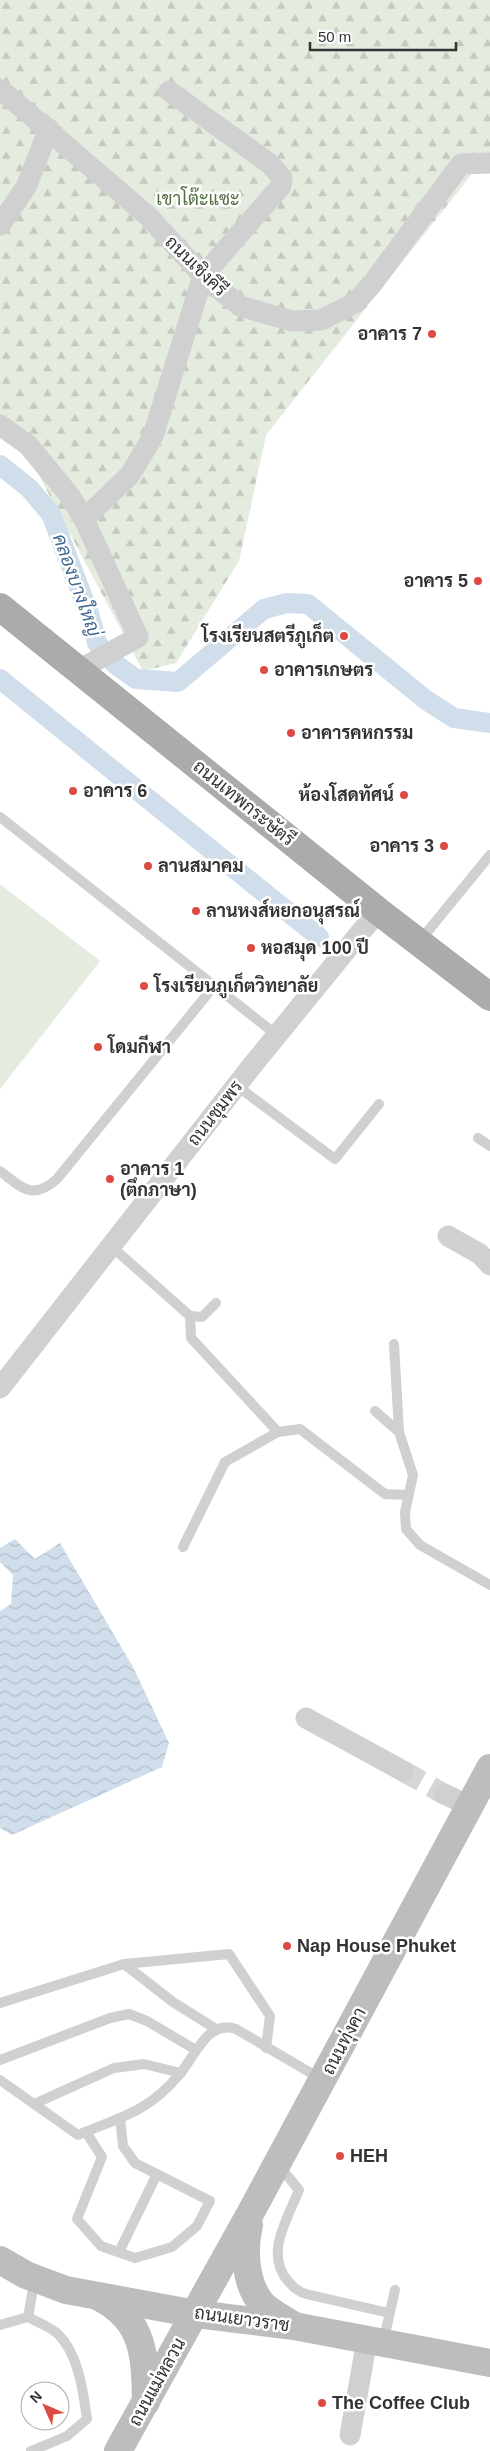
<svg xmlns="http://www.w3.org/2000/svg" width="490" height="2451" viewBox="0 0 490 2451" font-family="Arial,Sarabun,sans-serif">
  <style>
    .green { fill: #e4ebdf }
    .forest { fill: url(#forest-firs) }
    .water { fill: url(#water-waves) }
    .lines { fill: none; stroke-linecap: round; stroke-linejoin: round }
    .canal { stroke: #d0deec; stroke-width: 20 }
    .minor-tunnel { stroke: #d6d6d6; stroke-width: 21; stroke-dasharray: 21 11; stroke-linecap: butt }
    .service { stroke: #d0d0d0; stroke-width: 10 }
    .minor { stroke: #d0d0d0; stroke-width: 21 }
    .secondary { stroke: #bdbdbd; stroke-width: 28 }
    .primary { stroke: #ababab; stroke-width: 28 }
    .poi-dot { fill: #dc4a43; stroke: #fff; stroke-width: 2 }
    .labels { text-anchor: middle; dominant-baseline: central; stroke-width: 5; stroke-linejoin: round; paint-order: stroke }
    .park-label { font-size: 18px; fill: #516d42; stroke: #fff }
    .street-label { font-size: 18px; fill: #333; stroke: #fff }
    .poi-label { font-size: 18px; font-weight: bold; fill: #333; stroke: #fff; text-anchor: start }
    .water-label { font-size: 19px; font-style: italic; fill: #446a91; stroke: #fff }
  </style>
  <defs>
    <pattern id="forest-firs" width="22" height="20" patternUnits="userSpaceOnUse" patternTransform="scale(1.25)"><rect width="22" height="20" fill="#e4ebdf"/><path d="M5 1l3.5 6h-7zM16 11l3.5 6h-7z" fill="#c4cac0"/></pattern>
    <pattern id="water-waves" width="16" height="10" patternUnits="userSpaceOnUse" patternTransform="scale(1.25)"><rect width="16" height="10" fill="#d0deec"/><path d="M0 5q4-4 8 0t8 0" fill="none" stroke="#b3bfcb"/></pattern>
  </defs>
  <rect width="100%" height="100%" fill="#fff"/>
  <!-- green -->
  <path class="green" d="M 0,884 L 100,961 L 0,1089 Z"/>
  <!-- forest -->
  <path class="forest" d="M 0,0 L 490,0 L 490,155 L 471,175 L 266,435 L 239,561 L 176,663 L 143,671 L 29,457 L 0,435 Z"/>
  <!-- water -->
  <path class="water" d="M 15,1539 L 35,1559 L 60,1543 L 133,1667 L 169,1743 L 162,1767 L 12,1835 L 0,1828 L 0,1611 L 11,1604 L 13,1575 L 0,1562 L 0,1548 Z"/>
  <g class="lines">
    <!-- canal -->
    <g class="canal">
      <path d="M 0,465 L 29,488 L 51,514 L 89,613 L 97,643 L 115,664 L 136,679 L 178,682 L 264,609 L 287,603 L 308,604 L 426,700 L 454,718 L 490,723"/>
      <path d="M 0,679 L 319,937"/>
    </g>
    <!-- minor-tunnel -->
    <path class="minor-tunnel" d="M 403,1771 L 444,1794"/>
    <!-- service -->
    <g class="service">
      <path d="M 0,817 L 278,1036"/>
      <path d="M 419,942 L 490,855"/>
      <path d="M 237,1086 L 335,1159 L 379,1104"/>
      <path d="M 478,1138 L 490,1146"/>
      <path d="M 0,1171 C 22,1188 32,1201 57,1179 L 214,986"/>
      <path d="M 111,1246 L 190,1316 L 191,1338 L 278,1432 L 300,1429 L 385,1494 L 408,1495"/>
      <path d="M 190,1316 L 202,1317 L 216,1303"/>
      <path d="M 394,1344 L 399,1432 L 413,1475 L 405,1512 L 406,1529 L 420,1545 L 490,1585"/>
      <path d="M 375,1411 L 399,1432"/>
      <path d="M 183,1547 L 225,1462 L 278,1432"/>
      <path d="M 124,1964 L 173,2002 L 216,2029"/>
      <path d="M 0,2003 L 124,1964 L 229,1954 L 270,2016 L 266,2048"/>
      <path d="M 0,2060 L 110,2018 L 129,2014 L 147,2021 L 196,2050"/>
      <path d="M 0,2080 L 78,2135 C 121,2117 148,2112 179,2075 C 195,2057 207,2019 236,2029 L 321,2079"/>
      <path d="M 34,2104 L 114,2068 L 144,2064 L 181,2073"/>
      <path d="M 86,2132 L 102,2157 L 77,2219 L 101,2246 L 135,2258 L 172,2247 L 197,2226 L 210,2201 L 135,2163 L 123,2146 L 120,2118"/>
      <path d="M 276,2169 L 286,2174 L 299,2190 C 288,2218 264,2254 288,2281 C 293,2287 298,2292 306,2294 L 389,2313"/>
      <path d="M 119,2252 L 157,2174"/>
      <path d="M 28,2317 L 33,2289 L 37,2281"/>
      <path d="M 0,2325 L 28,2317 C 37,2322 51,2327 58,2334 C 79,2355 83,2391 87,2419 L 67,2436 L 31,2451"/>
      <path d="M 383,2343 L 395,2290"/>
    </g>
    <!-- minor -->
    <g class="minor">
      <path d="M 0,89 L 149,217 L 203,276 L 240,306 L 292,321 L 321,320 L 355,303 L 372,284 L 461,164 L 490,163"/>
      <path d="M 0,225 L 26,187 L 49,129"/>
      <path d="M 0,425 L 28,445 L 70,496 L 84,519 L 130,475 L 153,436 L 203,276 L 281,186 L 282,178 L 270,164 L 169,91"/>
      <path d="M 79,670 L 138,637 L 84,519"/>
      <path d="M 448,1236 L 480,1254 L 490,1265"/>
      <path d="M 0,1388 L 251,1067 L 378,911"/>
      <path d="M 306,1718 L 403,1771"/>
      <path d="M 444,1794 L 470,1806"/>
      <path d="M 350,2435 L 367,2340"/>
    </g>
    <!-- secondary -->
    <g class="secondary">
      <path d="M 249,2225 C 243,2250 245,2285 263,2305 C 271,2313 284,2319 293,2325"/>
      <path d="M 0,2260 L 26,2275 L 66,2290 L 196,2314 L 294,2326 L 490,2363"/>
      <path d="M 101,2298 C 145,2321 145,2357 146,2402"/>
      <path d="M 118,2451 L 251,2212 L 490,1768"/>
    </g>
    <!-- primary -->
    <path class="primary" d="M 0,607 L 378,911 L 490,997"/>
  </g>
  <!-- markers -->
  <g class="poi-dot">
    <circle cx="432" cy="334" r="5"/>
    <circle cx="478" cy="581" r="5"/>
    <circle cx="344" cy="636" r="5"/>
    <circle cx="264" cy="670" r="5"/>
    <circle cx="291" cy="733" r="5"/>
    <circle cx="73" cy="791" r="5"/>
    <circle cx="404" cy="795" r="5"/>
    <circle cx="444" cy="846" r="5"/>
    <circle cx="148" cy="866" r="5"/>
    <circle cx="196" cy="911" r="5"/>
    <circle cx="251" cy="948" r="5"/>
    <circle cx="144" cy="986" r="5"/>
    <circle cx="98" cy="1047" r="5"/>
    <circle cx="110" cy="1179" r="5"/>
    <circle cx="287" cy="1946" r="5"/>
    <circle cx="340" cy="2156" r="5"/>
    <circle cx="322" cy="2403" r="5"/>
  </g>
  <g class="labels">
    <!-- park labels -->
    <g class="park-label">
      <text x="198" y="199">เขาโต๊ะแซะ</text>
    </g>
    <!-- street labels -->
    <g class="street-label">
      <text transform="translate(196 266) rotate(44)">ถนนเชิงคีรี</text>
      <text transform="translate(244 803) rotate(39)">ถนนเทพกระษัตรี</text>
      <text transform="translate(215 1113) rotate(-52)">ถนนชุมพร</text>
      <text transform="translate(344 2041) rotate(-62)">ถนนทุ่งคา</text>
      <text transform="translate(242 2319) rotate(8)">ถนนเยาวราช</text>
      <text transform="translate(157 2382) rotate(-61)">ถนนแม่หลวน</text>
    </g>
    <!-- poi labels -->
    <g class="poi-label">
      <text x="422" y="334" text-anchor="end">อาคาร 7</text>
      <text x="468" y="581" text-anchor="end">อาคาร 5</text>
      <text x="334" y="636" text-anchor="end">โรงเรียนสตรีภูเก็ต</text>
      <text x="274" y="670">อาคารเกษตร</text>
      <text x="301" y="733">อาคารคหกรรม</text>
      <text x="83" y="791">อาคาร 6</text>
      <text x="394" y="795" text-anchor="end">ห้องโสดทัศน์</text>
      <text x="434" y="846" text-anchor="end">อาคาร 3</text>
      <text x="158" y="866">ลานสมาคม</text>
      <text x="206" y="911">ลานหงส์หยกอนุสรณ์</text>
      <text x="261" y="948">หอสมุด 100 ปี</text>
      <text x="154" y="986">โรงเรียนภูเก็ตวิทยาลัย</text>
      <text x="108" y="1047">โดมกีฬา</text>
      <text x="120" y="1169">อาคาร 1<tspan x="120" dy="21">(ตึกภาษา)</tspan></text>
      <text x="297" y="1946">Nap House Phuket</text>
      <text x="350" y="2156">HEH</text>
      <text x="332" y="2403">The Coffee Club</text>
    </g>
    <!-- water labels -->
    <g class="water-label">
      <text transform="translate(77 585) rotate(70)">คลองบางใหญ่</text>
    </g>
  </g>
  <!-- north arrow -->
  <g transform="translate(45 2406) rotate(315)"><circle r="24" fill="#ffffff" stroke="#adadad"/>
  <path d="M0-4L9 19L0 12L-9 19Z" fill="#dc4a43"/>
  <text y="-8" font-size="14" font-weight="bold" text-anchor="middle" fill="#333333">N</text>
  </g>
  <!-- scale -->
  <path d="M310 42v8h146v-8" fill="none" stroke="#333333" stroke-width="2.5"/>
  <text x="318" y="42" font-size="15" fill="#333333" stroke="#ffffff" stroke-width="4" paint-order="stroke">50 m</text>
</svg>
